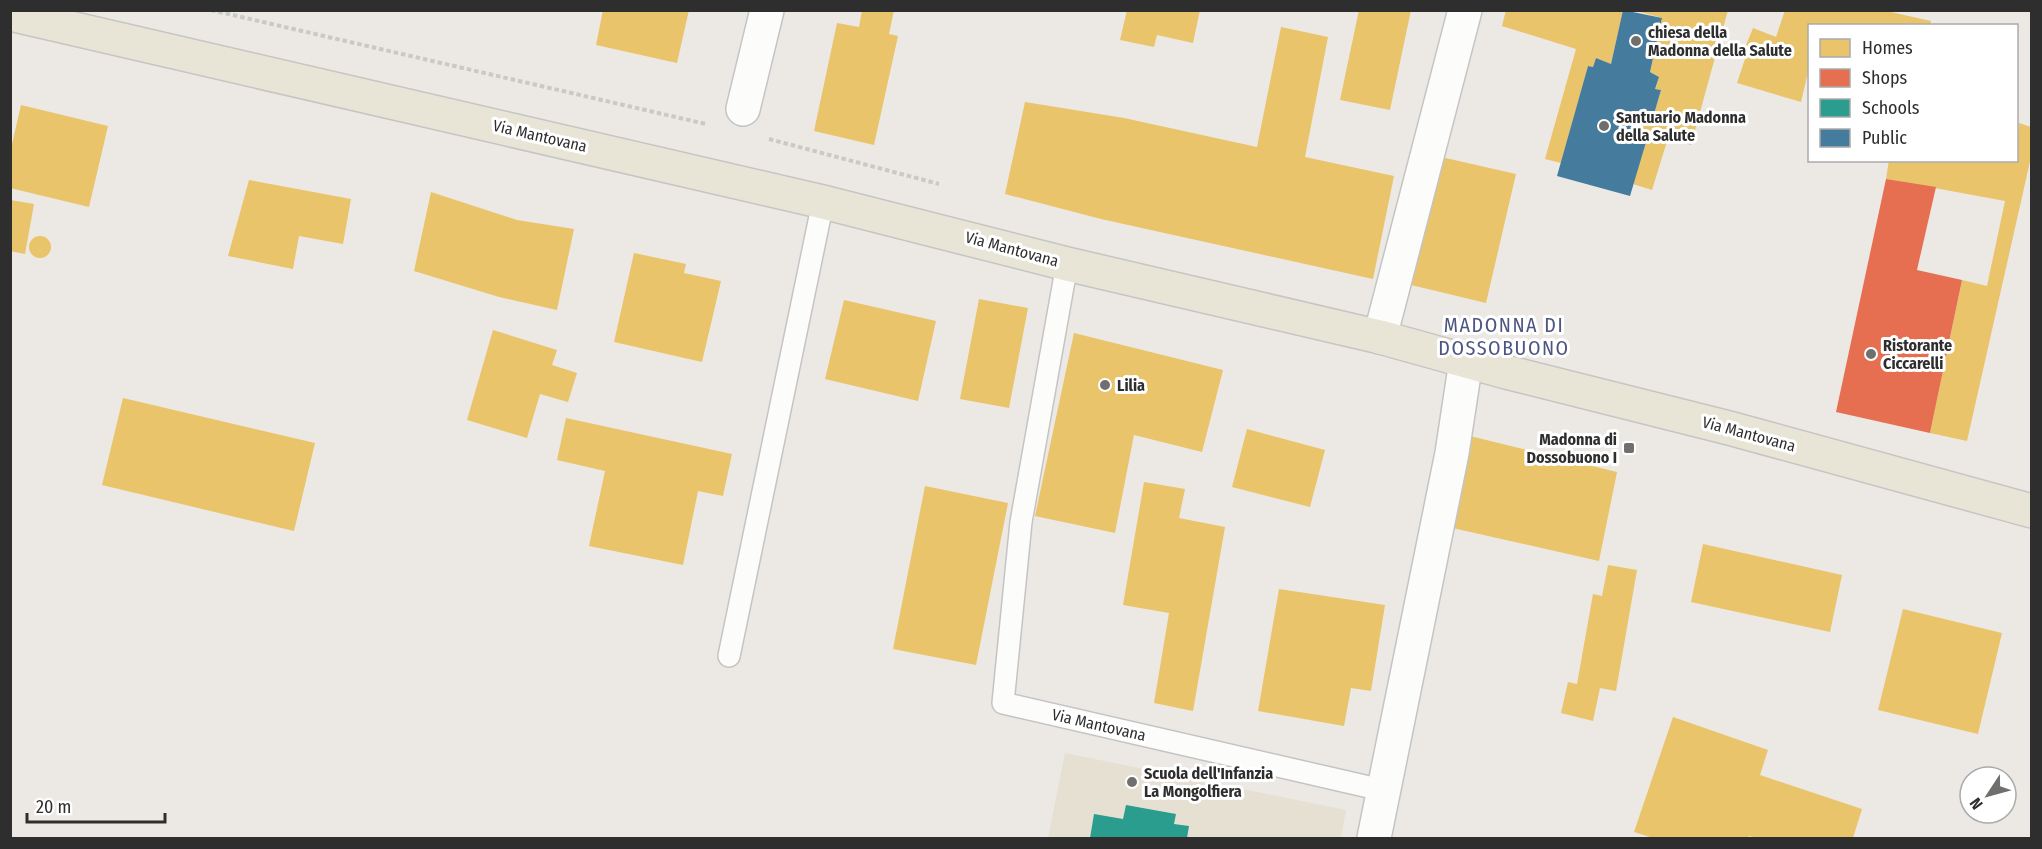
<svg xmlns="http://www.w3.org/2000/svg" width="2042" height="849" viewBox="0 0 2042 849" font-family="'Fira Sans Condensed',sans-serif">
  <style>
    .education { fill: #e6e0d3 }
    .homes { fill: #e9c46a }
    .shops { fill: #e76f51 }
    .schools { fill: #2a9d8f }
    .public { fill: #457b9d }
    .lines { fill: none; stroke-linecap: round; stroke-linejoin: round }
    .lane-casing { stroke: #c5c4c5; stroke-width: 24 }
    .street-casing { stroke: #c5c4c5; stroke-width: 36 }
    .secondary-casing { stroke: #c5c4c5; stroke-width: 36 }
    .primary-casing { stroke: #c6c5c4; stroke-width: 36 }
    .path { stroke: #c9c9c8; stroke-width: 4; stroke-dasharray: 4.5 3; stroke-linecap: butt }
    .lane { stroke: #fcfcfb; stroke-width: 21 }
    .street { stroke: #fcfcfb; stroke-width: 33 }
    .secondary { stroke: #fcfcfb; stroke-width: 33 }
    .primary { stroke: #e8e4d6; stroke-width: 33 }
    .poi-dot { fill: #706f6e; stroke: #fff; stroke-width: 2 }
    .labels { text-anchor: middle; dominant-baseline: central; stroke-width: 6; stroke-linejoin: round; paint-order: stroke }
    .poi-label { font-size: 16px; font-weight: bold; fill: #2e2e2e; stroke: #fff; text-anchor: start }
    .street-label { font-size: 16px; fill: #2e2e2e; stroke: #fff }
    .quarter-label { font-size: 20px; letter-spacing: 1.5px; fill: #4d5680; stroke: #fff }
  </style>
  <rect width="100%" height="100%" fill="#ece8e4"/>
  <!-- education -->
  <path class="education" d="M 1065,753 L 1346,810 L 1341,838 L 1048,838 Z"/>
  <!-- homes -->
  <g class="homes">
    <path d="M 603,10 L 689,10 L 677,63 L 596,45 Z"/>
    <path d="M 862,10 L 894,10 L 889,34 L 898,36 L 874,145 L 814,131 L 837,23 L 859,27 Z"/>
    <path d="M 1127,10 L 1200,10 L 1193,43 L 1157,35 L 1154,47 L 1120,40 Z"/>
    <path d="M 1359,10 L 1411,10 L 1390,110 L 1340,100 Z"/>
    <path d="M 1506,10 L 1623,10 L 1611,64 L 1596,58 L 1593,67 L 1588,66 L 1561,163 L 1545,159 L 1576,49 L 1502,26 Z"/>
    <path d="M 1633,10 L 1728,10 L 1691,145 L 1668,138 L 1652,190 L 1633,184 L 1647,139 L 1639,136 L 1637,131 L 1640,118 L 1652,121 L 1661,90 L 1655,89 L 1659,77 L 1650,72 L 1662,18 Z"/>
    <path d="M 1785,10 L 1882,10 L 1931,21 L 1930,26 L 1809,26 L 1809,68 L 1801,102 L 1737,83 L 1746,56 L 1742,55 L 1753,28 L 1776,37 Z"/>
    <path d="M 1281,27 L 1328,37 L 1305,157 L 1394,176 L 1373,279 L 1101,219 L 1005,194 L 1025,102 L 1124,118 L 1257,147 Z"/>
    <path d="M 21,105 L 108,126 L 89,207 L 10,188 L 10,153 Z"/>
    <path d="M 2019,123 L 2031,127 L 2031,157 L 1967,441 L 1930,433 L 1962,280 L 1987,286 L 2005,201 L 1886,179 L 1889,160 L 2016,160 Z"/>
    <path d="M 1441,157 L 1516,174 L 1486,303 L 1411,285 Z"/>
    <path d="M 249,180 L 351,199 L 343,244 L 299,236 L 293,269 L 228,256 Z"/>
    <path d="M 431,192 L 517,220 L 574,229 L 557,310 L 499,297 L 414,271 Z"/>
    <path d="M 10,200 L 34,204 L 25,254 L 10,251 Z"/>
    <circle cx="40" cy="247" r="11"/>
    <path d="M 634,253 L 686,264 L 684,273 L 721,281 L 702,362 L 614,342 Z"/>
    <path d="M 979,299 L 1028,308 L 1009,408 L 960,399 Z"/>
    <path d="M 844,300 L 936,321 L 918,401 L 825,379 Z"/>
    <path d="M 493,330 L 557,350 L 552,365 L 577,373 L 568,402 L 540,394 L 527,438 L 467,420 Z"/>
    <path d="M 1074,333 L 1223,370 L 1202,452 L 1134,435 L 1115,533 L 1035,516 Z"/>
    <path d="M 123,398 L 315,443 L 294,531 L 102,485 Z"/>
    <path d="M 566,418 L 732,454 L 723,496 L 698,491 L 683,565 L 589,546 L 605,471 L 557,460 Z"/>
    <path d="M 1247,429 L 1325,450 L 1310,507 L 1232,487 Z"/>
    <path d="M 1470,436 L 1617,472 L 1599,561 L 1448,527 Z"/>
    <path d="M 1144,482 L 1185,489 L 1179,518 L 1225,527 L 1193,711 L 1154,703 L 1169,613 L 1123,605 Z"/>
    <path d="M 925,486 L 1008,503 L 976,665 L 893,649 Z"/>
    <path d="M 1703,544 L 1842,575 L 1830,632 L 1691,602 Z"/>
    <path d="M 1608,565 L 1637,570 L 1616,691 L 1600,688 L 1593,721 L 1561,713 L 1568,682 L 1577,684 L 1593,594 L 1602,596 Z"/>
    <path d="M 1279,589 L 1385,605 L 1371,691 L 1351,688 L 1344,726 L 1258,711 Z"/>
    <path d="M 1903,609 L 2002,633 L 1978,734 L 1878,710 Z"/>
    <path d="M 1673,717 L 1768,750 L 1760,775 L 1862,809 L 1853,838 L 1756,838 L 1749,836 L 1748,838 L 1653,838 L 1634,832 Z"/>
  </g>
  <!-- shops -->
  <path class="shops" d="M 1886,179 L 1936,187 L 1917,270 L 1962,280 L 1930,433 L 1836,412 Z"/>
  <!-- schools -->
  <path class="schools" d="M 1126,805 L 1176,814 L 1174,824 L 1189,826 L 1187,838 L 1090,838 L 1094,814 L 1123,819 Z"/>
  <!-- public -->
  <path class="public" d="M 1623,10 L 1662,18 L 1650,72 L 1659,77 L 1655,89 L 1661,90 L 1652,121 L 1640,118 L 1637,131 L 1639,136 L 1647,139 L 1630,196 L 1557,176 L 1588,66 L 1593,67 L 1596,58 L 1611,64 Z"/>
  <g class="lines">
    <defs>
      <g id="lane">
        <path d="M 1067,264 L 1021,522 L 1003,703 L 1382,790"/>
        <path d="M 729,656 L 823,202"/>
      </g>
      <g id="street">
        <path d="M 743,109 L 767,10"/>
        <path d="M 1374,838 L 1452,453 L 1466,361"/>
      </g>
      <path id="secondary" d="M 1380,337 L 1465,10"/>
      <path id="primary" d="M 10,14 L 823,202 L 1067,264 L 1380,337 L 1506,372 L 1729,428 L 2032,511"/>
    </defs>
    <!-- lane casing -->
    <use href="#lane" class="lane-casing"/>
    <!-- street casing -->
    <use href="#street" class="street-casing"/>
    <!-- secondary casing -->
    <use href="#secondary" class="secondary-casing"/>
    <!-- primary casing -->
    <use href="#primary" class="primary-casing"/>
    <!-- path -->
    <g class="path">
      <path d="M 211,10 L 706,124"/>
      <path d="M 769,139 L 939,184"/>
    </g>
    <!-- lane -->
    <use href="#lane" class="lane"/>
    <!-- street -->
    <use href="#street" class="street"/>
    <!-- secondary -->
    <use href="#secondary" class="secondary"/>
    <!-- primary -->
    <use href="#primary" class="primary"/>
  </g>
  <!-- markers -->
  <g class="poi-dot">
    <circle cx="1636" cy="41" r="6"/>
    <circle cx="1604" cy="126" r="6"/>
    <circle cx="1871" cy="354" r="6"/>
    <circle cx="1105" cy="385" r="6"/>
    <rect x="1623" y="442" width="12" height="12" rx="3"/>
    <circle cx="1132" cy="782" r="6"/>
  </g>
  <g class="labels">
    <!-- poi labels -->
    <g class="poi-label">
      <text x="1648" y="32">chiesa della<tspan x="1648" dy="18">Madonna della Salute</tspan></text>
      <text x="1616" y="117">Santuario Madonna<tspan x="1616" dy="18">della Salute</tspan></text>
      <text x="1883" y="345">Ristorante<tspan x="1883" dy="18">Ciccarelli</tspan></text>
      <text x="1117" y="385">Lilia</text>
      <text x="1617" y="439" text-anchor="end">Madonna di<tspan x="1617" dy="18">Dossobuono I</tspan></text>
      <text x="1144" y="773">Scuola dell'Infanzia<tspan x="1144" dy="18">La Mongolfiera</tspan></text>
    </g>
    <!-- street labels -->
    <g class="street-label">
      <text transform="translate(540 136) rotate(13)">Via Mantovana</text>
      <text transform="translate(1012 249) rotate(15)">Via Mantovana</text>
      <text transform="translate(1749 434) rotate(15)">Via Mantovana</text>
      <text transform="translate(1099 725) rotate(13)">Via Mantovana</text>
    </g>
    <!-- quarter labels -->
    <g class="quarter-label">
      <text x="1504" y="325">MADONNA DI<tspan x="1504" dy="23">DOSSOBUONO</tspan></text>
    </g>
  </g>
  <!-- border -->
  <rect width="2042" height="849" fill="none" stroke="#2e2e2e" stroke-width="24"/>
  <!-- legend -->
  <rect x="1808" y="24" width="210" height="138" fill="#ffffff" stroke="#ababab" stroke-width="1.5"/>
  <rect x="1820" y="39" width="30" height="18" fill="#e9c46a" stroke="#ababab" stroke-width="1.5"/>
  <text x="1862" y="54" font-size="18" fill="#2e2e2e">Homes</text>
  <rect x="1820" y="69" width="30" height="18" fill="#e76f51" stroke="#ababab" stroke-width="1.5"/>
  <text x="1862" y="84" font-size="18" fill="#2e2e2e">Shops</text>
  <rect x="1820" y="99" width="30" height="18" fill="#2a9d8f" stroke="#ababab" stroke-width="1.5"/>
  <text x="1862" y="114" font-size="18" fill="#2e2e2e">Schools</text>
  <rect x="1820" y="129" width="30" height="18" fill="#457b9d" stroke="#ababab" stroke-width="1.5"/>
  <text x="1862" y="144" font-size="18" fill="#2e2e2e">Public</text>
  <!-- north arrow -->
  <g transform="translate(1988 795) rotate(234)"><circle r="28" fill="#ffffff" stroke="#ababab" stroke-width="1.5"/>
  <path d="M0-4.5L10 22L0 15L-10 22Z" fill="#706f6e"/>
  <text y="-9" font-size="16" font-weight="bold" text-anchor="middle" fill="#2e2e2e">N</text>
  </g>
  <!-- scale -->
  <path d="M27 813v9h138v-9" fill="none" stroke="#2e2e2e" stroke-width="3"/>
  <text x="36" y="813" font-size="18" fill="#2e2e2e" stroke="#ffffff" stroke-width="4.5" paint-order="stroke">20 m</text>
</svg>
